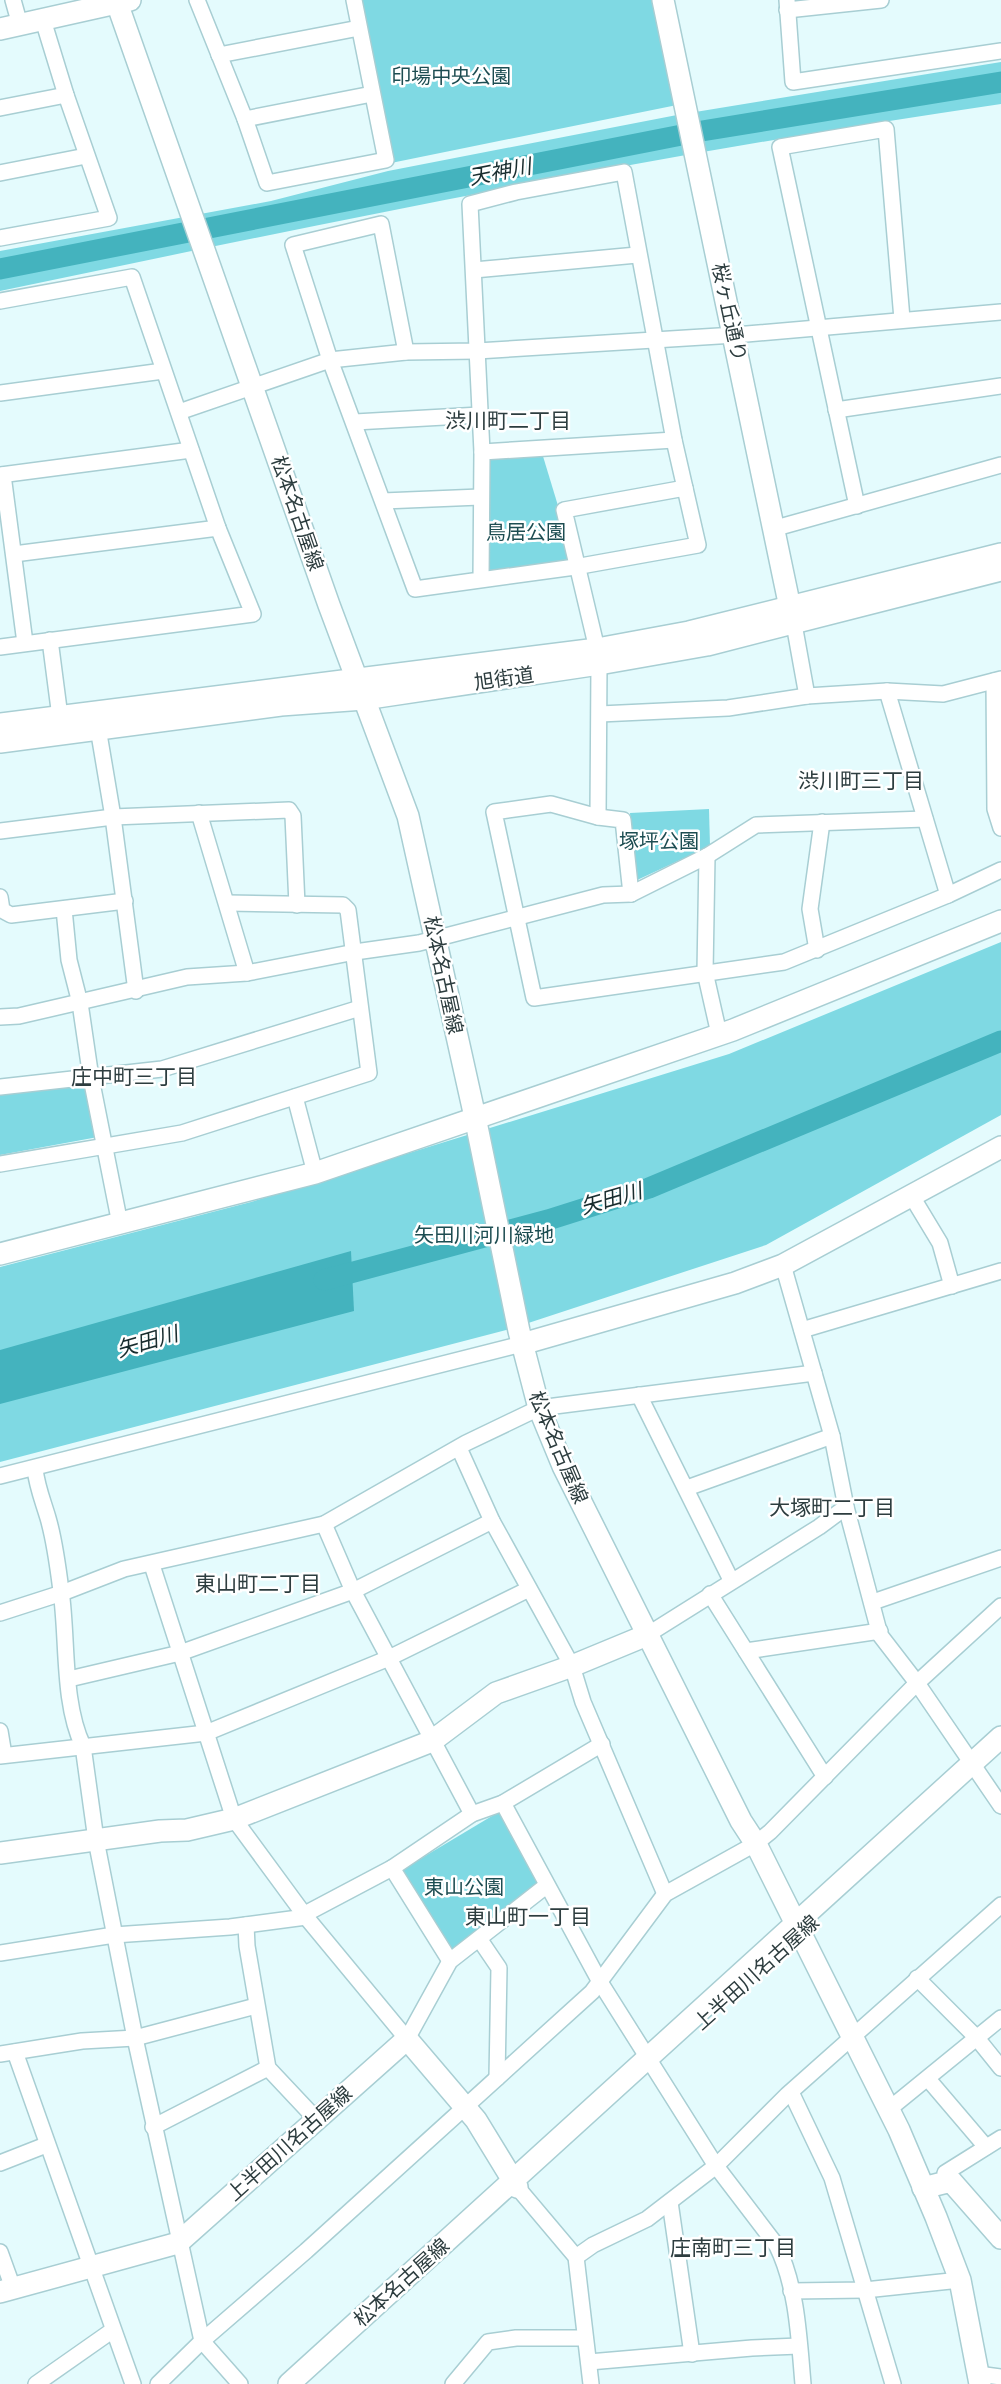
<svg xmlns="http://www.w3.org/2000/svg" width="1001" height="2384" viewBox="0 0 1001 2384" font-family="'Open Sans','Noto Sans JP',sans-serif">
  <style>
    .green { fill: #7fd9e3 }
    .water { fill: #44b3be }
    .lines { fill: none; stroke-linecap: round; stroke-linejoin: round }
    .river { stroke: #44b3be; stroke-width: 21 }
    .street-casing { stroke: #a8ced3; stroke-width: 18 }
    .secondary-casing { stroke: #a8ced3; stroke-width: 24 }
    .street { stroke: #fff; stroke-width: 15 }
    .secondary { stroke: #fff; stroke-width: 21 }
    .labels { text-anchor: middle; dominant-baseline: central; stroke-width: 5; stroke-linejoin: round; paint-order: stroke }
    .park-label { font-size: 20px; fill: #1d4d52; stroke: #fff }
    .street-label { font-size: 20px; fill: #2d3d3f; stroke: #fff }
    .water-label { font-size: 21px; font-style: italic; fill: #192d2f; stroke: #fff }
    .neighbourhood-label { font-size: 21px; fill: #2d3d3f; stroke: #fff }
  </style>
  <rect width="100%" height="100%" fill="#e4fbfd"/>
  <!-- green -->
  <g class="green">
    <path d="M 361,0 L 656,0 L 677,105 L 391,163 Z"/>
    <path d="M 1001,62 L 1001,104 C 665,153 333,221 0,291 L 0,251 L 271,201 L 388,171 L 677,115 Z"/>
    <path d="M 542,453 L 559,509 L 570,564 L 488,573 L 486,455 Z"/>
    <path d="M 709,809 L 710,846 L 635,881 L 630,813 Z"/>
    <path d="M 1001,942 L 1001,1115 L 766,1245 L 510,1329 L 0,1462 L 0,1267 L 251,1202 L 729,1054 Z"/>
    <path d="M 87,1084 L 98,1137 L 0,1155 L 0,1092 Z"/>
    <path d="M 502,1810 L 541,1885 L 452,1954 L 400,1871 Z"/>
  </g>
  <!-- water -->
  <path class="water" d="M 351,1251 L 354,1311 L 0,1404 L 0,1350 Z"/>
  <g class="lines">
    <!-- river -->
    <g class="river">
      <path d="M 0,269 L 702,131 L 1001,82"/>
      <path d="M 324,1280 L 548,1220 L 649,1188 L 1001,1041"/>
    </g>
    <defs>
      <g id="street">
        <path d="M 13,0 L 20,25"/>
        <path d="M 197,0 L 245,119 L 267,183 L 386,160 L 354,0"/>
        <path d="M 787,0 L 793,82 L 1001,51"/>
        <path d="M 787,10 L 881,0"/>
        <path d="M 219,55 L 359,28"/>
        <path d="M 0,108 L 66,95"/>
        <path d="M 245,119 L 372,94"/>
        <path d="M 0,173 L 86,156"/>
        <path d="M 0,238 L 109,218 L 66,95 L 43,20"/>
        <path d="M 474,270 L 637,255"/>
        <path d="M 0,301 L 132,277 L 218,528 L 253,614 L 0,647"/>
        <path d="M 406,352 L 381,224 L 293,245 L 330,360 L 415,589 L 575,567 L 698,545 L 674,440 L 624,172 L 516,192 L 470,204 L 482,452 L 481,579"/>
        <path d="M 0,393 L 163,371"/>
        <path d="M 836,410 L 1001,386"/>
        <path d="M 179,412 L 330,360 L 406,352 L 477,351 L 735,335 L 1001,312"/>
        <path d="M 355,422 L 480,415"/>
        <path d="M 482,452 L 674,440"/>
        <path d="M 0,475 L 191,450"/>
        <path d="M 3,475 L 25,643"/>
        <path d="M 383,501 L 480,497"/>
        <path d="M 857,506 L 780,147 L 886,129 L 902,319"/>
        <path d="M 776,528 L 1001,465"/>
        <path d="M 14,554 L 218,528"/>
        <path d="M 794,624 L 807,696"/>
        <path d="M 50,640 L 60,717"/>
        <path d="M 597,649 L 564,510 L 685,488"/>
        <path d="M 994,681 L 995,809 L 1001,828"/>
        <path d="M 887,691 L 948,895"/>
        <path d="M 600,714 L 728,708 L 807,696 L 887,691 L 943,694 L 1001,679"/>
        <path d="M 98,728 L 113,817 L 136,991"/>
        <path d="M 199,813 L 247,973"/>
        <path d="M 598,817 L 599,664"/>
        <path d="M 0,831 L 113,817 L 289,810 L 293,816 L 297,905"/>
        <path d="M 707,856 L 705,972 L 719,1034"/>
        <path d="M 631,894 L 623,820 L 598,817 L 551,804 L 494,812 L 534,998 L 784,962 L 948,895 L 1001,870"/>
        <path d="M 0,897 L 2,910 L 11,915 L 125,901"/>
        <path d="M 64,909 L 69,960 L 80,1003 L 91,1078 L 120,1224"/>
        <path d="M 817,950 L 810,909 L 822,822"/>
        <path d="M 0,1017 L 19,1016 L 187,977 L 247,973 L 355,952 L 419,943 L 603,895 L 631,894 L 707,856 L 756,825 L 925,819"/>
        <path d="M 0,1087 L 162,1069 L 360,1008"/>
        <path d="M 295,1097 L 315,1173"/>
        <path d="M 0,1164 L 182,1133 L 369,1073 L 348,910 L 343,905 L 227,903"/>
        <path d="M 911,1195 L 940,1243 L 952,1286"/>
        <path d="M 783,1265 L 832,1436 L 846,1507 L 880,1635 L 917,1683 L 1001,1806"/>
        <path d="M 802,1330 L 1001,1271"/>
        <path d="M 639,1395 L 731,1580"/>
        <path d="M 459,1448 L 492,1521 L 572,1666 L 583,1702 L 665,1894"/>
        <path d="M 35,1469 C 37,1487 43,1501 48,1518 C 55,1542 58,1567 61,1591 C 68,1639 62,1702 83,1746 L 96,1840 L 135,2038 L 202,2341 L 240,2384"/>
        <path d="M 0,1476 L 522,1344"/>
        <path d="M 687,1488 L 832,1436"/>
        <path d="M 324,1524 L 353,1591 L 472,1814"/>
        <path d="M 152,1565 L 234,1819 L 306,1917 L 407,2039 L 450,1961 L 546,1886"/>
        <path d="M 710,1594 L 825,1777"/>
        <path d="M 873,1602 L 1001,1558"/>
        <path d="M 0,1613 L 62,1593 L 124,1569 L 324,1524 L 466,1443 L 539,1408 L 814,1373"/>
        <path d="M 647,1635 L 819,1527 L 846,1507"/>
        <path d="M 746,1651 L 880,1631"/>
        <path d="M 69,1679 L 180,1653 L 353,1591 L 492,1521"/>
        <path d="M 0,1731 L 4,1755"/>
        <path d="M 0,1756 L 206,1733 L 389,1658 L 529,1589"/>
        <path d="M 503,1803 L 600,1982 L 716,2166 L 777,2246 C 797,2287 799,2338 803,2384"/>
        <path d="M 392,1868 L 450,1961"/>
        <path d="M 305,1914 L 392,1868 L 472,1814 L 503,1803 L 602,1744"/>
        <path d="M 246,1925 L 247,1946 L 268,2068 L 315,2118"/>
        <path d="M 480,1940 L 499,1968 L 497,2078"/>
        <path d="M 0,1953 L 114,1935 L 230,1927 L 306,1917"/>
        <path d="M 917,1978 L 976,2037 L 1001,2068"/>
        <path d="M 15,2052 L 133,2384"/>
        <path d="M 0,2054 L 82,2041 L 135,2038 L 256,2006"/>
        <path d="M 928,2079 L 986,2147"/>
        <path d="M 791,2092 L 832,2178 L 893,2384"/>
        <path d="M 888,2110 L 1001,2018"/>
        <path d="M 153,2127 L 268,2068"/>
        <path d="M 0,2163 L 46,2145"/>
        <path d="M 951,2181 L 945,2173 L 1001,2138"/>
        <path d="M 517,2187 L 576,2257 L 591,2384"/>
        <path d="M 670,2202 L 692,2354"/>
        <path d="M 0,2252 L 13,2288"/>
        <path d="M 576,2257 L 593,2245 L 647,2219 L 716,2166 L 787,2095 L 1001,1905"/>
        <path d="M 791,2291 L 865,2290 L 960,2280"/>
        <path d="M 589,2362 L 752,2348 L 799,2346"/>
        <path d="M 978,2374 L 1001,2377"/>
        <path d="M 36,2384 L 113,2330"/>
        <path d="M 158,2384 L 202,2341 L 306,2251 L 592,1992 L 665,1894 L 755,1844 L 770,1832 L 917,1683 L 1001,1606"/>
        <path d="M 453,2384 L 488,2342 L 516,2338 L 585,2338"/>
      </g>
      <g id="secondary">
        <path d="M 116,0 L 329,605 L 408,816 L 475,1117 L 519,1331 L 539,1408 L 563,1466 L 741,1821 L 756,1844 L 899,2130 L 936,2217 L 960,2280 L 980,2384"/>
        <path d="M 663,0 L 792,617"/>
        <path d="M 0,29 L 130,0"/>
        <path d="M 0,724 L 597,649 L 689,632 L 1001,554"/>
        <path d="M 0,742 L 281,705 L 364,699 L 599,664 L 707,645 L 1001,570"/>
        <path d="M 0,1254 L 315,1173 L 733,1030 L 1001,921"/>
        <path d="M 522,1344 L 735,1283 L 783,1265 L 1001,1147"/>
        <path d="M 0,1853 L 160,1831 L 187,1830 L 234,1819 L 432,1741 L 496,1693 L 572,1666 L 647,1635"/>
        <path d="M 923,2188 L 951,2181 L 1001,2238"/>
        <path d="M 0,2292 L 178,2243 L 407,2039 L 476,2120 L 517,2187"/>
        <path d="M 289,2384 L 1001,1737"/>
      </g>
    </defs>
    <!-- street casing -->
    <use href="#street" class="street-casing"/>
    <!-- secondary casing -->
    <use href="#secondary" class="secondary-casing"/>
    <!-- street -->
    <use href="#street" class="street"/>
    <!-- secondary -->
    <use href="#secondary" class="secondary"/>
  </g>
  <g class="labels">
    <!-- park labels -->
    <g class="park-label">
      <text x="451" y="75">印場中央公園</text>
      <text x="526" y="531">鳥居公園</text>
      <text x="659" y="840">塚坪公園</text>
      <text x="484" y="1234">矢田川河川緑地</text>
      <text x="464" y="1886">東山公園</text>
    </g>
    <!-- street labels -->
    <g class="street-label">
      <text transform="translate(730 312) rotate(78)">桜ヶ丘通り</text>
      <text transform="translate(298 513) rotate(71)">松本名古屋線</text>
      <text transform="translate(504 678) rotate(-8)">旭街道</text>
      <text transform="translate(444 975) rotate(78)">松本名古屋線</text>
      <text transform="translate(559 1447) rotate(67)">松本名古屋線</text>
      <text transform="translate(756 1972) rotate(-42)">上半田川名古屋線</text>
      <text transform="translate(289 2143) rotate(-42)">上半田川名古屋線</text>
      <text transform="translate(401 2282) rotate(-42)">松本名古屋線</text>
    </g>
    <!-- water labels -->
    <g class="water-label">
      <text transform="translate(500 171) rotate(-11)">天神川</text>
      <text transform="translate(611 1198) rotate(-16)">矢田川</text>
      <text transform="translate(147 1341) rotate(-16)">矢田川</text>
    </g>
    <!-- neighbourhood labels -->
    <g class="neighbourhood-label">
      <text x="508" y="420">渋川町二丁目</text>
      <text x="861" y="780">渋川町三丁目</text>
      <text x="134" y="1076">庄中町三丁目</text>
      <text x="832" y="1507">大塚町二丁目</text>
      <text x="258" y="1583">東山町二丁目</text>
      <text x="528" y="1916">東山町一丁目</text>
      <text x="733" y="2247">庄南町三丁目</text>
    </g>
  </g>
</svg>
